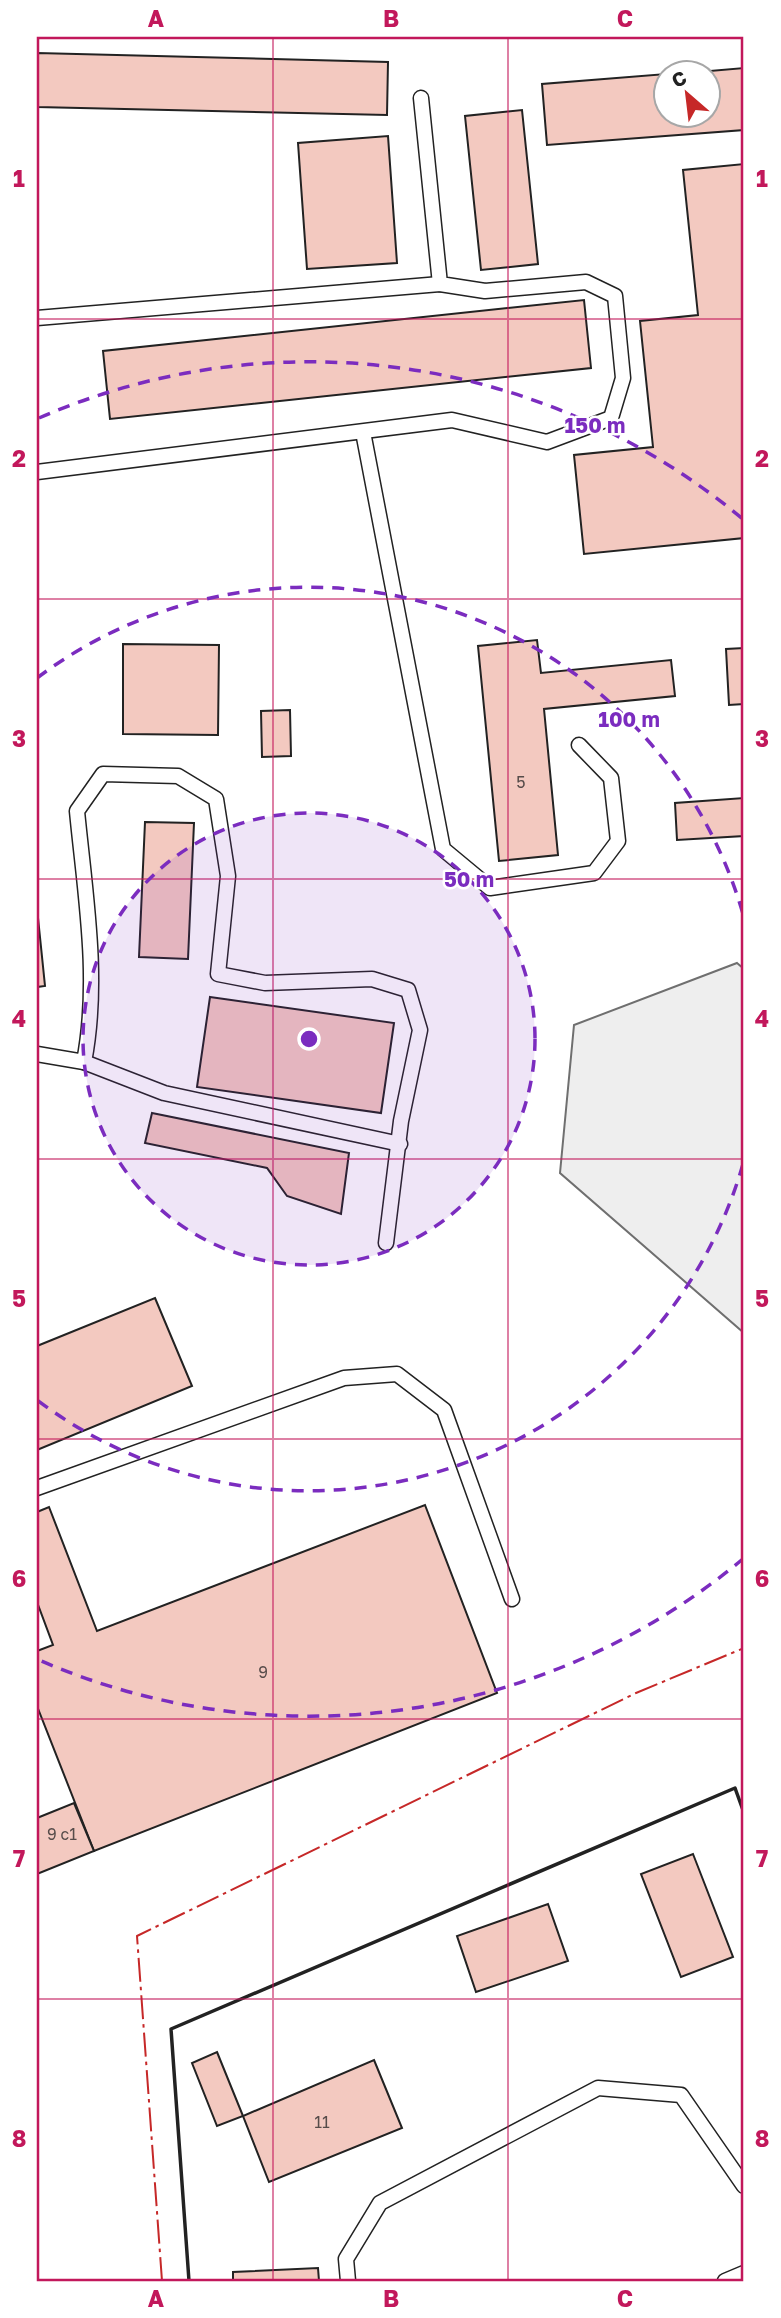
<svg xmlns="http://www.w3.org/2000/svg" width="781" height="2318" viewBox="0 0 781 2318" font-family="'Golos Text',sans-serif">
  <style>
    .green { fill: #eee; stroke: #6f6f6f; stroke-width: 2 }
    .building { fill: #f3c9c0; stroke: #222; stroke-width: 2 }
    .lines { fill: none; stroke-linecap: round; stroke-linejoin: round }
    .service-casing { stroke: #222; stroke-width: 17 }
    .service { stroke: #fff; stroke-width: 14 }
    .wall { stroke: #222; stroke-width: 3.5 }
    .power { stroke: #c62828; stroke-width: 2; stroke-dasharray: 24 5 3.5 5; stroke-linecap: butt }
    .grid { fill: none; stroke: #c2185b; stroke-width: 2; stroke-opacity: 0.55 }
    .ring { fill: none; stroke: #7b2cbf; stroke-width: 3.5; stroke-dasharray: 12 9 }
    .labels { text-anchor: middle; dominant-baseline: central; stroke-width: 5; stroke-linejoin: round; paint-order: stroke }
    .number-label { font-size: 16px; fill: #564c4a }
    .centre { fill: #7b2cbf; stroke: #fff; stroke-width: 3.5 }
    .ring-label { font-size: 21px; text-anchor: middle; font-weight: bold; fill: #7b2cbf; stroke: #fff; stroke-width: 5; stroke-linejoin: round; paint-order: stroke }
    .neatline { fill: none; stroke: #c2185b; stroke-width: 2.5 }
    .grid-label { font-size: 23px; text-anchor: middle; font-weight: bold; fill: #c2185b }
  </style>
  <rect width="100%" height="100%" fill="#fff"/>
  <!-- green -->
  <path class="green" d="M 737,963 L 744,969 L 744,1333 L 560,1173 L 574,1025 Z"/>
  <!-- building -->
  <g class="building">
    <path d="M 37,53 L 388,62 L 387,115 L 37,107 Z"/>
    <path d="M 744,68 L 744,130 L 547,145 L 542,84 L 666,74 L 666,116 L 708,116 L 708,74 L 675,74 Z"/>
    <path d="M 522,110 L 538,264 L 481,270 L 465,116 Z"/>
    <path d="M 388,136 L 397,263 L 307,269 L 298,143 Z"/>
    <path d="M 744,164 L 744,538 L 584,554 L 574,455 L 653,447 L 640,321 L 698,315 L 683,170 Z"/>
    <path d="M 584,300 L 591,368 L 110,419 L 103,351 Z"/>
    <path d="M 537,640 L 541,673 L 671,660 L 675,696 L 544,709 L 558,855 L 499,861 L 478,646 Z"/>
    <path d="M 123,644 L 219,645 L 218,735 L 123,734 Z"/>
    <path d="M 744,648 L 744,704 L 729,705 L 726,649 Z"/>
    <path d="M 290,710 L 291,756 L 262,757 L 261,711 Z"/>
    <path d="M 744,798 L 744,836 L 677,840 L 675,803 Z"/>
    <path d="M 145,822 L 194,823 L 188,959 L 139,957 Z"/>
    <path d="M 37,908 L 45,986 L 37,987 Z"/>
    <path d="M 210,997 L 394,1023 L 381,1113 L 197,1087 Z"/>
    <path d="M 152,1113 L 349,1153 L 341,1214 L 287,1196 L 267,1168 L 145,1143 Z"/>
    <path d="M 155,1298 L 192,1386 L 37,1450 L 37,1346 Z"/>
    <path d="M 425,1505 L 497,1693 L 94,1851 L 37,1706 L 37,1651 L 53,1645 L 37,1602 L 37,1512 L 49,1507 L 97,1631 Z"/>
    <path d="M 74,1803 L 94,1851 L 37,1874 L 37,1818 Z"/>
    <path d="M 693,1854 L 733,1957 L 681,1977 L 641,1874 Z"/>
    <path d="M 548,1904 L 568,1961 L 476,1992 L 457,1936 Z"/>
    <path d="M 217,2052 L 243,2116 L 217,2126 L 192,2063 Z"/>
    <path d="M 374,2060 L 402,2128 L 269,2182 L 243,2116 Z"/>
    <path d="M 318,2268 L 319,2281 L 233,2281 L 233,2272 Z"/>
  </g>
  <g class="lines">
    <defs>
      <g id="service">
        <path d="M 37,318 L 440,284"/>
        <path d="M 363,432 L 443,849 L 490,888 L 594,873 L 618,841 L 611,778 L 579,745"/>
        <path d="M 37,472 L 452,420 L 547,442 L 611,418 L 623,378 L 615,296 L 586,282 L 485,291 L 440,284 L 421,98"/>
        <path d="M 37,1054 L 84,1062 C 100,979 85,894 77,811 L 103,774 L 178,776 L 216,799 L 228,876 L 218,974 L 265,983 L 372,979 L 408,990 L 420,1030 L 401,1121 L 386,1243"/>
        <path d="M 84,1062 L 164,1093 L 400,1144"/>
        <path d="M 37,1488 L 344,1378 L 397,1374 L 444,1410 L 512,1599"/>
        <path d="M 348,2281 L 346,2259 L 380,2203 L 598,2088 L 681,2095 L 744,2186"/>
        <path d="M 725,2281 L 744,2273"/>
      </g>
    </defs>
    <!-- service casing -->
    <use href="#service" class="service-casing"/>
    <!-- service -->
    <use href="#service" class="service"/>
    <!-- wall -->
    <path class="wall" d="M 189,2281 L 171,2029 L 735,1788 L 744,1813"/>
    <!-- power -->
    <path class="power" d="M 162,2281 L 137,1936 L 636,1693 L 744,1648"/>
  </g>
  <!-- grid -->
  <path class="grid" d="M 273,37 L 273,2281M 508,37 L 508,2281M 37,319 L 744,319M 37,599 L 744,599M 37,879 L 744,879M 37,1159 L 744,1159M 37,1439 L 744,1439M 37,1719 L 744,1719M 37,1999 L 744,1999"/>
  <!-- distance rings -->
  <circle cx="309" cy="1039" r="226" fill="#7b2cbf" fill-opacity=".12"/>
  <g class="ring">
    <circle cx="309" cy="1039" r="226"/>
    <path d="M743 1164A452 452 0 0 1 37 1400M37 678A452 452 0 0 1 743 914"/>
    <path d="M744 1558A677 677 0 0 1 39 1660M39 418A677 677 0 0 1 744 520"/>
  </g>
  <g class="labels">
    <!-- number labels -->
    <g class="number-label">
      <text x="521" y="782">5</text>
      <text x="263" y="1672">9</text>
      <text x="62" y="1834">9 с1</text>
      <text x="322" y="2122">11</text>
    </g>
  </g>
  <circle cx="309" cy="1039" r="10" class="centre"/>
  <g class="ring-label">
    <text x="595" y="433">150 m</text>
    <text x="629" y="727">100 m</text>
    <text x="469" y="887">50 m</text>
  </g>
  <!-- border -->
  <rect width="781" height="2318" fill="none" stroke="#ffffff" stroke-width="77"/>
  <!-- north arrow -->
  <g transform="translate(687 94) rotate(332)"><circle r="33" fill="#ffffff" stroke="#a7a7a7" stroke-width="2"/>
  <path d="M0-5L12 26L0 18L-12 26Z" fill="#c62828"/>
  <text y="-10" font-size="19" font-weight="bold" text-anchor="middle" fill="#222222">С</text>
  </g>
  <rect x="38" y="38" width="704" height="2242" class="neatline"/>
  <g class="grid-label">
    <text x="156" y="27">A</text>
    <text x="391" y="27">B</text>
    <text x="625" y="27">C</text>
    <text x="19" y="187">1</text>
    <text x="762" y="187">1</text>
    <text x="19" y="467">2</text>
    <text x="762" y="467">2</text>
    <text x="19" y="747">3</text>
    <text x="762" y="747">3</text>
    <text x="19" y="1027">4</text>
    <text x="762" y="1027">4</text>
    <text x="19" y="1307">5</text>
    <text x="762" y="1307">5</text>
    <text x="19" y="1587">6</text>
    <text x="762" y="1587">6</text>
    <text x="19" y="1867">7</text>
    <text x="762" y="1867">7</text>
    <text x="19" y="2147">8</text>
    <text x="762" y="2147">8</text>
    <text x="156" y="2307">A</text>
    <text x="391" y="2307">B</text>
    <text x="625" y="2307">C</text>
  </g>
</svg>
